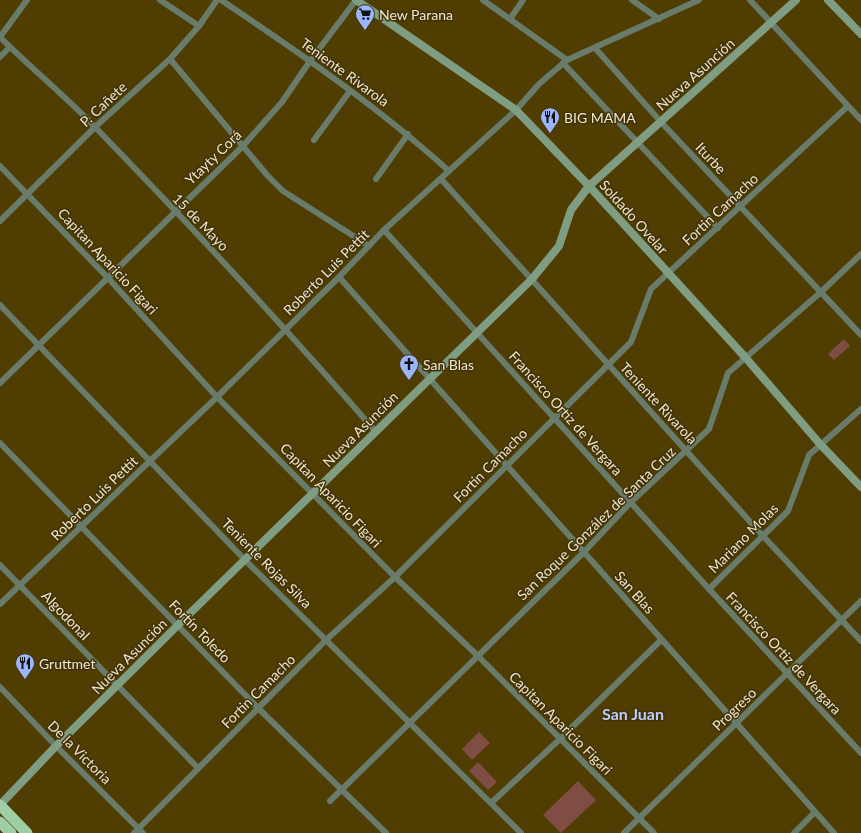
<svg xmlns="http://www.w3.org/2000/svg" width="861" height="833" viewBox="0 0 861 833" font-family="Lato,sans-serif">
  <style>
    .grass { fill: #804d45 }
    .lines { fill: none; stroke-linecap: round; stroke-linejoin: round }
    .street { stroke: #697c6b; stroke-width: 6 }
    .secondary { stroke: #7f9d83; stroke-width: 8 }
    .highway { stroke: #9ecea5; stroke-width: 11 }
    .labels { text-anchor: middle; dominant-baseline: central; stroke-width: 3; stroke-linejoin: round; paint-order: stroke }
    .poi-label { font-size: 14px; fill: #f0e5ca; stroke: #413309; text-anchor: start }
    .street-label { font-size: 14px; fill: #f0e5ca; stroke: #413309 }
    .quarter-label { font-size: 16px; font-weight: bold; fill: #bcccf5; stroke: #413309 }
  </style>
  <rect width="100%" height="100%" fill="#4f3d01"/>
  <!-- grass -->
  <g class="grass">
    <path d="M 844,339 L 850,346 L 834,360 L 828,354 Z"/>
    <path d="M 479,732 L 490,743 L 472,760 L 462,749 Z"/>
    <path d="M 478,762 L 497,782 L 488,790 L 469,771 Z"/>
    <path d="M 578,781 L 596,800 L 561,833 L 543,815 Z"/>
  </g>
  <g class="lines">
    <!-- street -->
    <g class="street">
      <path d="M 27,0 L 0,37 C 31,68 64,95 95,127 C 191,226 285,327 376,432"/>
      <path d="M 160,0 L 199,26"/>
      <path d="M 221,0 C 300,53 378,107 449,171"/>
      <path d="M 483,0 L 567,60"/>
      <path d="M 632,0 L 659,19"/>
      <path d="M 750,0 L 861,120"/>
      <path d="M 510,19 L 523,0"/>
      <path d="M 595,48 L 661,122 L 861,335"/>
      <path d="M 0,57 L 10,47"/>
      <path d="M 170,59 L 267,175 L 283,191 L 369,246"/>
      <path d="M 563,63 L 718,228"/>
      <path d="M 314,140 L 350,91"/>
      <path d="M 0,166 L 108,278 L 217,397 L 395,577 L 478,656 L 654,833"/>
      <path d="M 376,179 L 408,134"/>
      <path d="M 441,179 L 763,536 L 861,641"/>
      <path d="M 0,221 L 95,127 L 170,59 L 199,26 L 217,0"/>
      <path d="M 384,230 L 709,589 L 861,753"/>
      <path d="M 339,277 L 834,833"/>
      <path d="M 0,305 L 245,560 L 521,833"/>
      <path d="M 0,383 L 243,146 L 282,102 L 310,61 L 356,0"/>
      <path d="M 0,443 L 258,708 L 386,833"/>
      <path d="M 0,565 L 198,768"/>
      <path d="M 709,589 L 788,511 L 809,455 L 861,409"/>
      <path d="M 0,604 L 217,397 L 339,277 L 384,230 L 516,110 L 539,84 L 567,60 L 699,0"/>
      <path d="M 0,687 L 56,746 L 143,833"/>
      <path d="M 330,801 L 583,553 L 631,502 L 709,429 L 728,373 L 821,292 L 861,254"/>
      <path d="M 492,802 L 560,739 L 661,640"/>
      <path d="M 134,833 L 326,640 L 395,577 L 631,342 L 651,289 L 848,106"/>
      <path d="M 624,833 L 861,601"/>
      <path d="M 794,833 L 815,812"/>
    </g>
    <!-- secondary -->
    <g class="secondary">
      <path d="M 356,0 L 516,110 L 589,186 L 745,357 L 820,444 L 861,487"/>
      <path d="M 828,0 L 861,34"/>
      <path d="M 0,805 L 56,746 L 178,625 L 532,279 L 559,246 L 571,210 L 589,186 L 796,0"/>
    </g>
    <!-- highway -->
    <g class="highway">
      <path d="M 0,805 L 27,833"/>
      <path d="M 0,822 L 11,833"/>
    </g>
  </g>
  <!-- icons -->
  <defs>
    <symbol id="supermarket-pin" viewBox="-11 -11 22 30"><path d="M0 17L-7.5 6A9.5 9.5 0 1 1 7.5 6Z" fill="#9bb5fd" stroke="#413309"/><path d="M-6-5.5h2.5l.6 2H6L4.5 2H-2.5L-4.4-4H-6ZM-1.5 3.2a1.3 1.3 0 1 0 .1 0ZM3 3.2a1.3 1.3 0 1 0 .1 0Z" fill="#111"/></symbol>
    <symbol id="restaurant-pin" viewBox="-11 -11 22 30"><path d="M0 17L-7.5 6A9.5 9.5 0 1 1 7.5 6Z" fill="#9bb5fd" stroke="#413309"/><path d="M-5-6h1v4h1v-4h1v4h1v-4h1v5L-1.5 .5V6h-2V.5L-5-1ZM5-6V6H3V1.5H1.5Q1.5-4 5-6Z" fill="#111"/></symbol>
    <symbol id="church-pin" viewBox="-11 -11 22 30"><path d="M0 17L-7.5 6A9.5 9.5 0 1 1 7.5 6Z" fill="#9bb5fd" stroke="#413309"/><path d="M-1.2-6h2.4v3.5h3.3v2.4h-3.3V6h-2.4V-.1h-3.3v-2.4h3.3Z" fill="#111"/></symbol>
  </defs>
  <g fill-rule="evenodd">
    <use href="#supermarket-pin" x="354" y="3" width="22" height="30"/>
    <use href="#restaurant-pin" x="539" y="106" width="22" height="30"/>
    <use href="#church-pin" x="398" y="353" width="22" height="30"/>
    <use href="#restaurant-pin" x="14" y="652" width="22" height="30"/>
  </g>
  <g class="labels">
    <!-- poi labels -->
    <g class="poi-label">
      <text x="379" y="14">New Parana</text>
      <text x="564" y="117">BIG MAMA</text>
      <text x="423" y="364">San Blas</text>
      <text x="39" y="663">Gruttmet</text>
    </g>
    <!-- street labels -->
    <g class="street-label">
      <text transform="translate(345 72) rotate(36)">Teniente Rivarola</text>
      <text transform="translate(695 74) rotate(-42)">Nueva Asunción</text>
      <text transform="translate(103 104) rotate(-43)">P. Cañete</text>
      <text transform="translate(213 157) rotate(-44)">Ytayty Corá</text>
      <text transform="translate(711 158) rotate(47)">Iturbe</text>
      <text transform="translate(720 209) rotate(-43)">Fortin Camacho</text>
      <text transform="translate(634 217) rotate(48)">Soldado Ovelar</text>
      <text transform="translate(201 222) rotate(46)">15 de Mayo</text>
      <text transform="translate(108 261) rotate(47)">Capitan Aparicio Figari</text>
      <text transform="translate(326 272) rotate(-45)">Roberto Luis Pettit</text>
      <text transform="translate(659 403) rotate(47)">Teniente Rivarola</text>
      <text transform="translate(566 413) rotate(48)">Francisco Ortiz de Vergara</text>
      <text transform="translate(360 429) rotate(-45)">Nueva Asunción</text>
      <text transform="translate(490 465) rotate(-45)">Fortin Camacho</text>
      <text transform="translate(331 495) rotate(46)">Capitan Aparicio Figari</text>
      <text transform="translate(94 498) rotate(-44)">Roberto Luis Pettit</text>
      <text transform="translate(596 523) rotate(-44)">San Roque González de Santa Cruz</text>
      <text transform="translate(743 538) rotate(-45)">Mariano Molas</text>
      <text transform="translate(267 563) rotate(45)">Teniente Rojas Silva</text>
      <text transform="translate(635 592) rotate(48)">San Blas</text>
      <text transform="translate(66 615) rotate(46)">Algodonal</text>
      <text transform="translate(200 631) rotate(46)">Fortín Toledo</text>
      <text transform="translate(784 653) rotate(47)">Francisco Ortiz de Vergara</text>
      <text transform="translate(129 656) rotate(-45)">Nueva Asunción</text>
      <text transform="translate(258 691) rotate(-45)">Fortin Camacho</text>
      <text transform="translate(734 709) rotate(-44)">Progreso</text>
      <text transform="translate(561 723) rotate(45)">Capitan Aparicio Figari</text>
      <text transform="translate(80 752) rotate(45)">De la Victoria</text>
    </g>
    <!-- quarter labels -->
    <g class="quarter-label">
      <text x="633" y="713">San Juan</text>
    </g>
  </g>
</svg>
